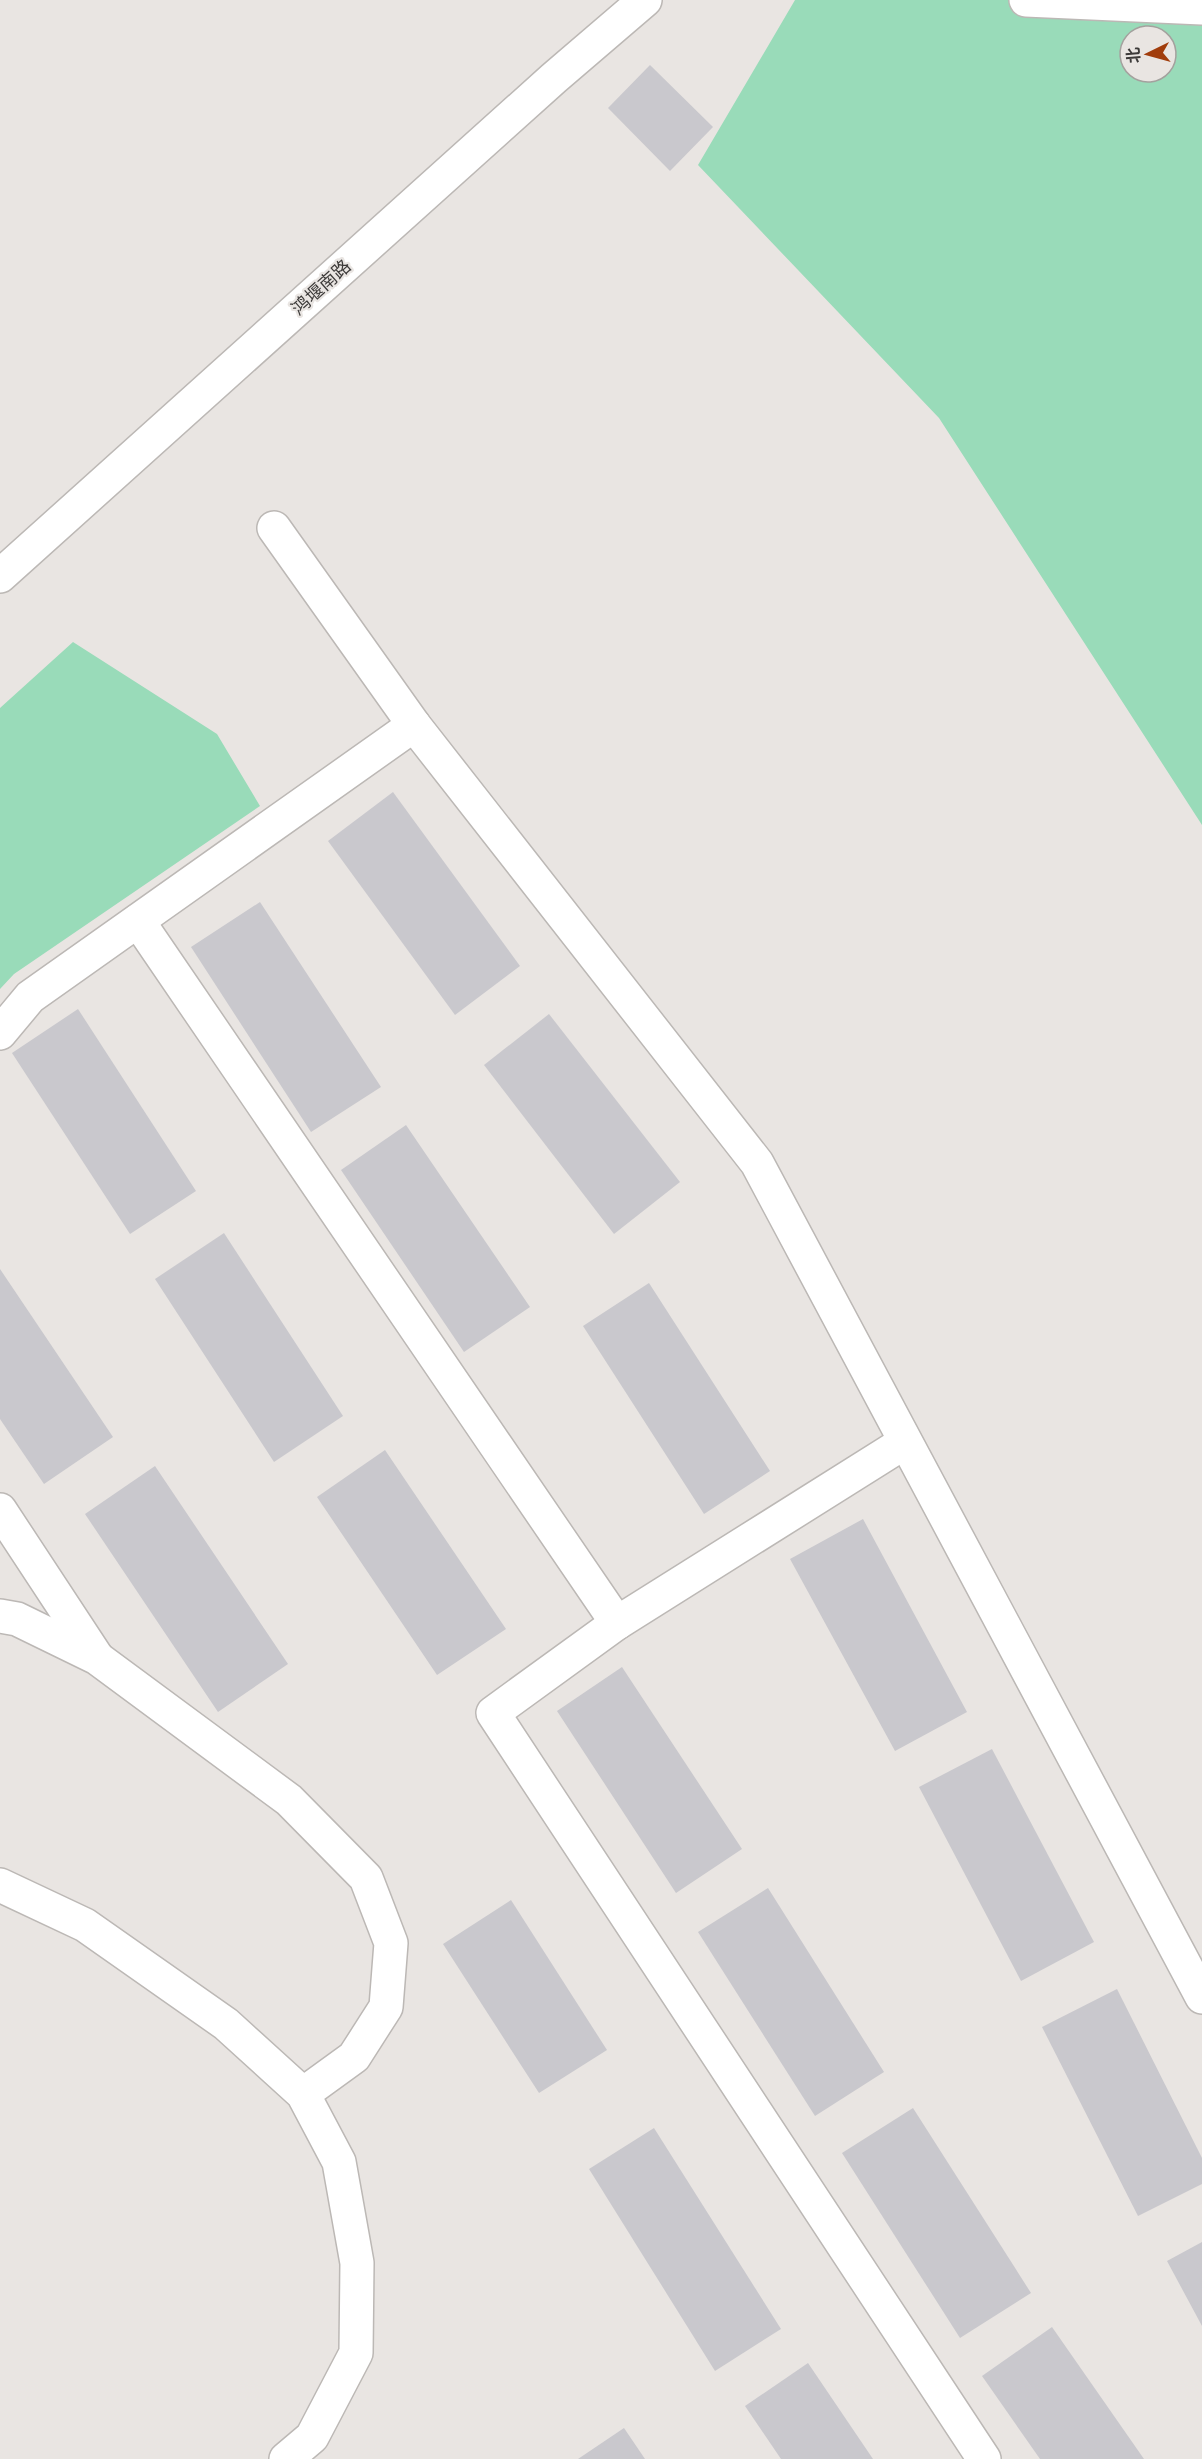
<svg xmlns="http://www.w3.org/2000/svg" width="1202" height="2459" viewBox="0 0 1202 2459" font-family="'Source Serif 4','Noto Sans SC',serif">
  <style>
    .green { fill: #99dbb9; fill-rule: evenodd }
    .building { fill: #c9c8cd }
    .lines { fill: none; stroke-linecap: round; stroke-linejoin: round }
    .minor-casing { stroke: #bcb8b5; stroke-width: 36 }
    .tertiary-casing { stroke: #bcb8b5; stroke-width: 36 }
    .minor { stroke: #fff; stroke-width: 33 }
    .tertiary { stroke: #fff; stroke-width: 33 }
    .labels { text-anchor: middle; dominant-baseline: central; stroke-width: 4.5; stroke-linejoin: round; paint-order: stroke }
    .street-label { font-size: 18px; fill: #3c3a39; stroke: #e9e5e2 }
  </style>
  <rect width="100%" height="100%" fill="#e9e5e2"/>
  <!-- green -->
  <g class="green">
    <path d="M 795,0 L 1202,0 L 1202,825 L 939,418 L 698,165 ZM 1130,36 L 1166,36 L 1166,72 L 1130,72 Z"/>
    <path d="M 73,642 L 217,734 L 260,806 L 14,974 L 0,989 L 0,708 Z"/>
  </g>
  <!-- building -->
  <g class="building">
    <path d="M 650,65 L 713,127 L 670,171 L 608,108 Z"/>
    <path d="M 393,792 L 520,966 L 455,1015 L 328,841 Z"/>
    <path d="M 260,902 L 381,1087 L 311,1132 L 191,947 Z"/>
    <path d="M 78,1009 L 196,1191 L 130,1234 L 12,1053 Z"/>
    <path d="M 549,1014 L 680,1182 L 614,1234 L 484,1065 Z"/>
    <path d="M 406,1125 L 530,1307 L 464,1352 L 341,1170 Z"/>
    <path d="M 224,1233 L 343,1416 L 274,1462 L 155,1279 Z"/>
    <path d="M 0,1269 L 113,1437 L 44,1484 L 0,1419 Z"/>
    <path d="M 649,1283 L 770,1471 L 704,1514 L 583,1326 Z"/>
    <path d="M 385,1450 L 506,1629 L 437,1675 L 317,1497 Z"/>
    <path d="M 155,1466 L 288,1664 L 218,1712 L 85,1514 Z"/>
    <path d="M 863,1519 L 967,1712 L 895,1751 L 790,1559 Z"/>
    <path d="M 622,1667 L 742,1849 L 676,1893 L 557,1711 Z"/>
    <path d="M 992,1749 L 1094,1942 L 1021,1981 L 919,1787 Z"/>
    <path d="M 768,1888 L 884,2072 L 815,2116 L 698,1932 Z"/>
    <path d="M 511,1900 L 607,2050 L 539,2093 L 443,1944 Z"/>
    <path d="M 1117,1989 L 1202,2158 L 1202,2184 L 1138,2216 L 1042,2027 Z"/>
    <path d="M 913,2108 L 1031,2293 L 960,2338 L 842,2153 Z"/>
    <path d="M 654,2128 L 781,2329 L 715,2371 L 589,2169 Z"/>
    <path d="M 1202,2242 L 1202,2326 L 1167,2261 Z"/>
    <path d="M 1052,2327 L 1144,2459 L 1040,2459 L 982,2376 Z"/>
    <path d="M 808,2363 L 873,2459 L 781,2459 L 745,2406 Z"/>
    <path d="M 624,2428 L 645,2459 L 578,2459 Z"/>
  </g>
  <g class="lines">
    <defs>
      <g id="minor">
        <path d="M 1026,0 L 1202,8"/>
        <path d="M 274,528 L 414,725 L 757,1163 L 1202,1997"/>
        <path d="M 138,921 L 617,1623"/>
        <path d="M 0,1033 L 30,997 L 414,725"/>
        <path d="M 905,1442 L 617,1623 L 493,1713 L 984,2459"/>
        <path d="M 0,1510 L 96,1656"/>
        <path d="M 0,1616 L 17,1619 L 97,1658 L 289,1800 L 366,1878 L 391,1943 L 386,2007 L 354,2057 L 303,2094"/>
        <path d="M 0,1885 L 85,1925 L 226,2024 L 303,2094 L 339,2162 L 357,2263 L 356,2353 L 312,2437 L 286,2459"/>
      </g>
      <path id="tertiary" d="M 0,576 L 554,78 L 645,0"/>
    </defs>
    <!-- minor casing -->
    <use href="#minor" class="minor-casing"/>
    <!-- tertiary casing -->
    <use href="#tertiary" class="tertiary-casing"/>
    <!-- minor -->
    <use href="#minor" class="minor"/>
    <!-- tertiary -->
    <use href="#tertiary" class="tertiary"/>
  </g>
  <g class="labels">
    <!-- street labels -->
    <g class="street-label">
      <text transform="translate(321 287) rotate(-42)">鸿堰南路</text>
    </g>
  </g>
  <!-- north arrow -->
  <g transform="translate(1148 54) rotate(265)"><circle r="28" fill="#e9e5e2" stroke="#a4a19e" stroke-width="1.5"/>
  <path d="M0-4.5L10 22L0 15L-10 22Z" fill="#a13d0c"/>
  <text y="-9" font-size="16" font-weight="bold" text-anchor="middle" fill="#3c3a39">北</text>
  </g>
</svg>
